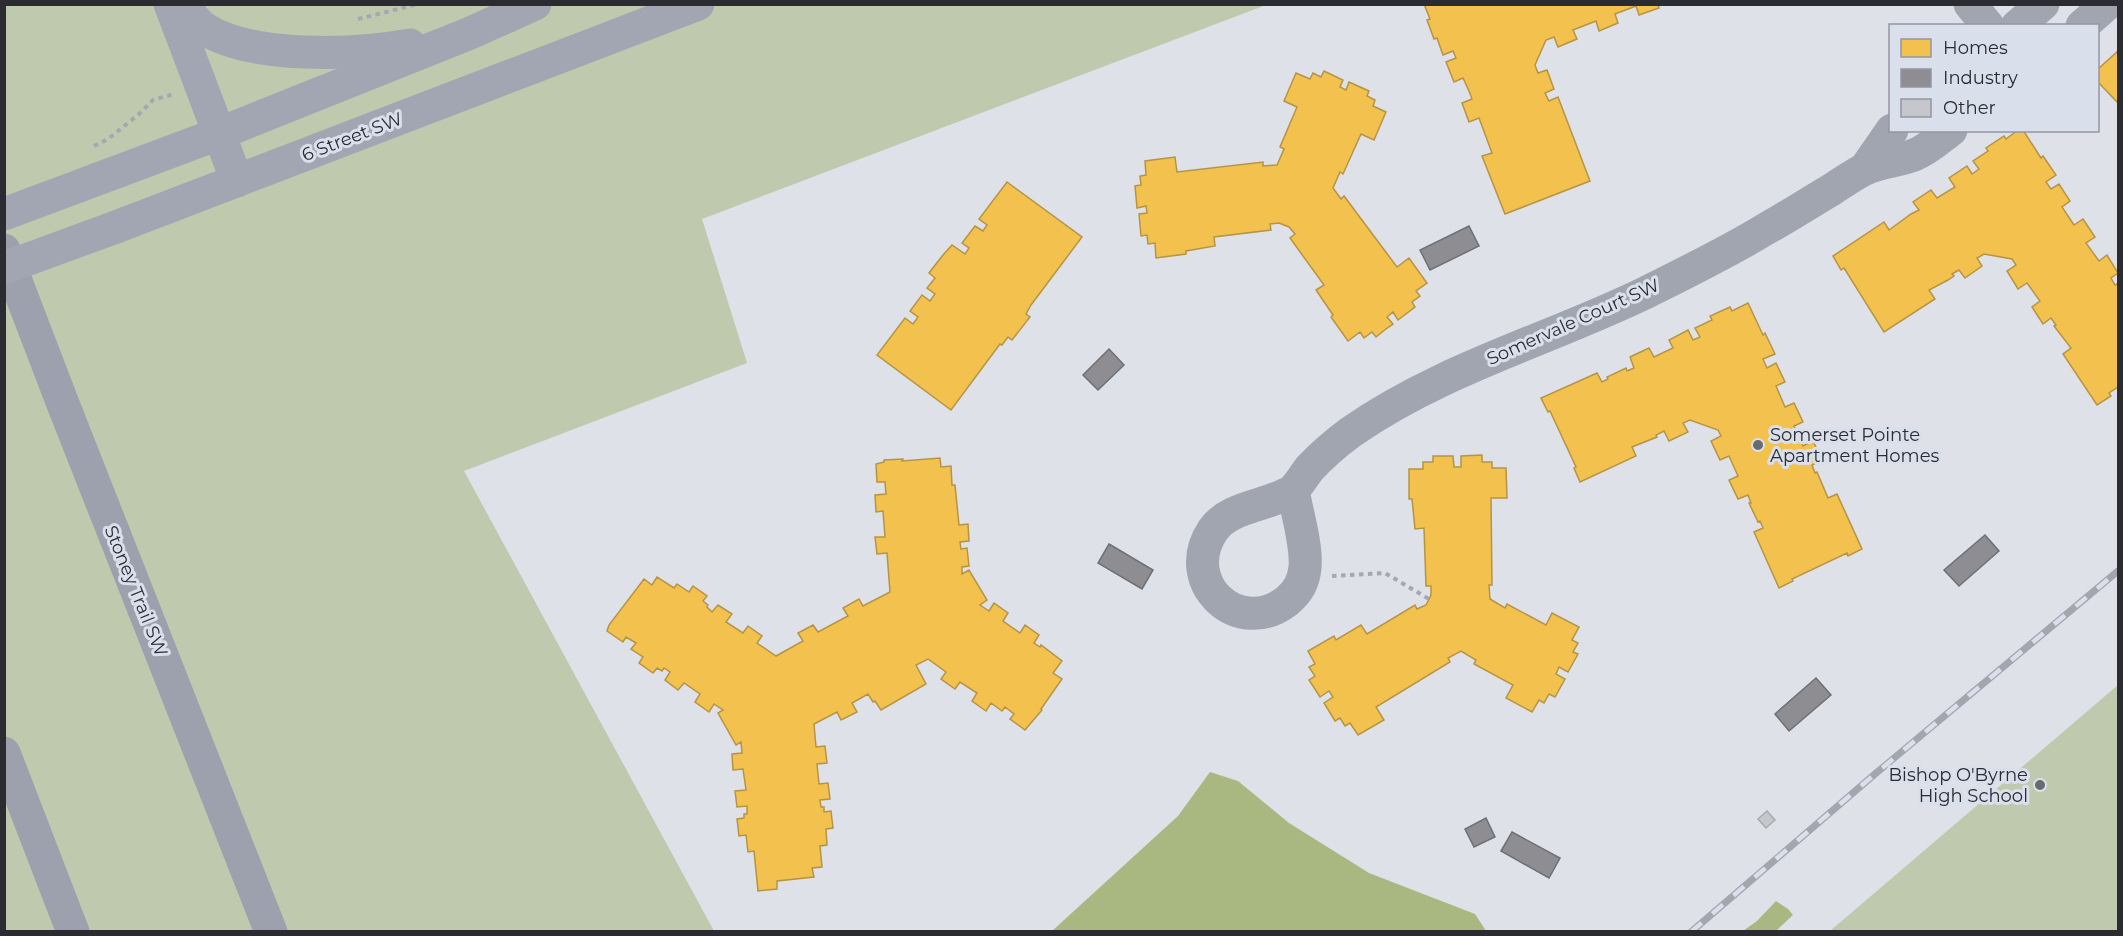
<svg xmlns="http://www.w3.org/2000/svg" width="2123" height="936" viewBox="0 0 2123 936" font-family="Montserrat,sans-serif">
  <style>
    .green { fill: #bfc9ad }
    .water { fill: #a8b880 }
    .homes { fill: #f2c14e; stroke: #b69445; stroke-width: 1.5 }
    .industry { fill: #8d8d92; stroke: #6f7075; stroke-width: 1.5 }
    .building { fill: #c5c7cc; stroke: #a9abb0; stroke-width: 1.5 }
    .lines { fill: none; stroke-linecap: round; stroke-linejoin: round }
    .path { stroke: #a5a8b0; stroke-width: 4; stroke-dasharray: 4.5 4.5; stroke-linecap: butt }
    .minor { stroke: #a1a5af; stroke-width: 33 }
    .major { stroke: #a2a6b2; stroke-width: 33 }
    .highway { stroke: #9da1ae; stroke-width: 33 }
    .rail-casing { stroke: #a3a6ae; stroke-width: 7 }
    .rail { stroke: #dadfec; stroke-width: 4.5; stroke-dasharray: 14; stroke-linecap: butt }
    .major-bridge { stroke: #a2a6b2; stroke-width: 33 }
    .poi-dot { fill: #696b71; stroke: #dadfec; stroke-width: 2 }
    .labels { text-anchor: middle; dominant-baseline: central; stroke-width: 6; stroke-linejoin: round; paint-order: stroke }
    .street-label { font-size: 18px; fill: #2a2c31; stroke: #dadfec }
    .poi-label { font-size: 18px; fill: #2a2c31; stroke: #dadfec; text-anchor: start }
  </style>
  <rect width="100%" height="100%" fill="#dee1e8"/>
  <!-- green -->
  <g class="green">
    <path d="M 5,5 L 1266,5 L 702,219 L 747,363 L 464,471 L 714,931 L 5,932 Z"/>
    <path d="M 2118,685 L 2118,931 L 1830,931 Z"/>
  </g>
  <!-- water -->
  <g class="water">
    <path d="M 1210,772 L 1238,781 L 1289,823 L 1369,873 L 1475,914 L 1486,931 L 1052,931 L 1178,816 Z"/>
    <path d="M 1776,901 L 1788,909 L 1793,915 L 1776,931 L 1743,931 L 1757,921 Z"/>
  </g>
  <!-- homes -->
  <g class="homes">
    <path d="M 1424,4 L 1658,4 L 1659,8 L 1639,15 L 1636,6 L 1615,14 L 1618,23 L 1599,31 L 1596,21 L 1573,30 L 1577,39 L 1558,47 L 1554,37 L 1546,40 L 1535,65 L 1538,73 L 1547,70 L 1554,89 L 1545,93 L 1549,101 L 1558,97 L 1590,181 L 1505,214 L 1482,156 L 1492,153 L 1479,118 L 1469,122 L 1462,103 L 1472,99 L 1469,91 L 1463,78 L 1454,82 L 1446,62 L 1456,58 L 1453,51 L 1443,55 L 1437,38 L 1434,39 L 1427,20 L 1430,19 Z"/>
    <path d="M 2118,51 L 2118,103 L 2098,82 L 2098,69 Z"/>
    <path d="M 1324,71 L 1343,80 L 1340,87 L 1346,90 L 1349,82 L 1369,91 L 1367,96 L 1375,100 L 1373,106 L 1386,112 L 1374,140 L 1361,134 L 1343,174 L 1340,172 L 1333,188 L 1341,199 L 1344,196 L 1397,267 L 1409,258 L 1427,283 L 1416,291 L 1420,296 L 1412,302 L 1415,307 L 1398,320 L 1393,312 L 1387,317 L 1393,324 L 1386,329 L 1376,337 L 1372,332 L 1364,338 L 1360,332 L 1348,341 L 1331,317 L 1333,315 L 1316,290 L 1324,285 L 1290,238 L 1295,234 L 1289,227 L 1279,223 L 1270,224 L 1271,230 L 1214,237 L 1215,246 L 1186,251 L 1186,254 L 1156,258 L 1155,243 L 1148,244 L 1147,235 L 1141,236 L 1139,214 L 1147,213 L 1146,206 L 1137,208 L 1135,186 L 1141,185 L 1140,176 L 1146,175 L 1145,161 L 1175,157 L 1177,172 L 1263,162 L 1263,166 L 1277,165 L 1284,149 L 1280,147 L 1297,107 L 1284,101 L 1296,73 L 1310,79 L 1313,73 L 1321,77 Z"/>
    <path d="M 2018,130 L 2023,130 L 2041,158 L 2043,156 L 2056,175 L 2046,182 L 2051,189 L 2059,184 L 2070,201 L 2062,207 L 2074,225 L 2083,219 L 2095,237 L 2086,243 L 2099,261 L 2107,255 L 2118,273 L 2111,278 L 2115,285 L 2117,284 L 2118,286 L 2118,387 L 2109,393 L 2111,396 L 2097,405 L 2063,354 L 2071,348 L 2054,326 L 2056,325 L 2051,318 L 2043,324 L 2032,307 L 2040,301 L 2027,283 L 2018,289 L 2007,271 L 2016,265 L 2012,259 L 1984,254 L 1977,258 L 1982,266 L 1965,278 L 1959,270 L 1952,274 L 1954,276 L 1948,280 L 1929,290 L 1935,299 L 1884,332 L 1844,268 L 1841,270 L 1833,256 L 1884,222 L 1889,230 L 1911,214 L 1919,210 L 1913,202 L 1931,190 L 1937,198 L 1955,187 L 1949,178 L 1967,166 L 1972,174 L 1979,169 L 1973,161 L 1988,151 L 1986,148 L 2004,136 L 2006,139 Z"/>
    <path d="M 1007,182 L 1082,237 L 1031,305 L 1026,314 L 1030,317 L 1012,340 L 1008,337 L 1002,345 L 1000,344 L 951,410 L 877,355 L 905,318 L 913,324 L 918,317 L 910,311 L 922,295 L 930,301 L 935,294 L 927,288 L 935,278 L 929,273 L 943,255 L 952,245 L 965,254 L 969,248 L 962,243 L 975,226 L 983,231 L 987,225 L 979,219 Z"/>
    <path d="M 1748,303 L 1763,335 L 1765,333 L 1775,354 L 1763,359 L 1767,368 L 1776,363 L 1785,382 L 1776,386 L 1785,407 L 1794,403 L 1803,422 L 1794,426 L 1803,446 L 1813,441 L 1822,460 L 1812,465 L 1815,473 L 1817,472 L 1828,498 L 1837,494 L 1862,549 L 1848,556 L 1847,553 L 1792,579 L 1793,581 L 1779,588 L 1754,532 L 1763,528 L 1760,521 L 1758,522 L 1749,503 L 1751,503 L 1748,495 L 1738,499 L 1729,480 L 1738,476 L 1729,456 L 1720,460 L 1711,441 L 1721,436 L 1718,430 L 1690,420 L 1683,423 L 1688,432 L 1669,441 L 1664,431 L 1656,435 L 1657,437 L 1632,447 L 1636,456 L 1580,482 L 1574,468 L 1576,467 L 1550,411 L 1548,412 L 1541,398 L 1597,373 L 1602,382 L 1608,379 L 1607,377 L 1626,368 L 1627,371 L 1634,368 L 1630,357 L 1649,348 L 1654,357 L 1673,348 L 1669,340 L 1688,330 L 1693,340 L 1700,337 L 1695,328 L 1712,320 L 1710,316 L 1730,307 L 1732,311 Z"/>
    <path d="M 1482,455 L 1482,462 L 1492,462 L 1492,468 L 1506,468 L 1507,498 L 1491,498 L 1492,585 L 1489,585 L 1490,599 L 1505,608 L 1507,604 L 1546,625 L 1552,613 L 1579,627 L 1572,640 L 1578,643 L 1573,652 L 1578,654 L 1568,672 L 1559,667 L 1556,674 L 1565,679 L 1555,697 L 1549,694 L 1544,703 L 1539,700 L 1532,712 L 1506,698 L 1513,685 L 1474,664 L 1476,660 L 1461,651 L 1448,658 L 1450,662 L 1376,707 L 1384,720 L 1358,735 L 1350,723 L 1345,726 L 1340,718 L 1335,721 L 1324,703 L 1333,697 L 1329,691 L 1320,697 L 1309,680 L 1315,676 L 1309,667 L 1315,664 L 1308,651 L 1334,636 L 1336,640 L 1361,625 L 1367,634 L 1415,605 L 1417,609 L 1426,605 L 1431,595 L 1431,586 L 1426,586 L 1424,528 L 1415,529 L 1412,499 L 1409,499 L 1409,469 L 1423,469 L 1423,462 L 1433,462 L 1433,456 L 1453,456 L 1454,467 L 1461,467 L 1461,456 Z"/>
    <path d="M 940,458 L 941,467 L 951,466 L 952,485 L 955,485 L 959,525 L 968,524 L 969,541 L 960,542 L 961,549 L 967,548 L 969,566 L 962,567 L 962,574 L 969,570 L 987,600 L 980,605 L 989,611 L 994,603 L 1008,613 L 1003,621 L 1020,633 L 1025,625 L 1039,635 L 1034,643 L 1040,647 L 1041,645 L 1062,661 L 1053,673 L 1062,679 L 1041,709 L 1042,710 L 1025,730 L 1010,719 L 1014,714 L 1005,707 L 1002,711 L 991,703 L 986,711 L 972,701 L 977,693 L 960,682 L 955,689 L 941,679 L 946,672 L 928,659 L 916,665 L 926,684 L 881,710 L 875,701 L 873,702 L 868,694 L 852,703 L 857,712 L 841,720 L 837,712 L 814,724 L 816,747 L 825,746 L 827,763 L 817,764 L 819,784 L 828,783 L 830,799 L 820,800 L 821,807 L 824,807 L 824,812 L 831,811 L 833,828 L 826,829 L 827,845 L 820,846 L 822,867 L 812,868 L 814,877 L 777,881 L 777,889 L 758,891 L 754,851 L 748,852 L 746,835 L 739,836 L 737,819 L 744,818 L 744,814 L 747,814 L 747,806 L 737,807 L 735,791 L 746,790 L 743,769 L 733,770 L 732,754 L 742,753 L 741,742 L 736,745 L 718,713 L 723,710 L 714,704 L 709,712 L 695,702 L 700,694 L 684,683 L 678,690 L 665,680 L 670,672 L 664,668 L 662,671 L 657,668 L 653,673 L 639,663 L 643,657 L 631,649 L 636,643 L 626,637 L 623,642 L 607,631 L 609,625 L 644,579 L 652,585 L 657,577 L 674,588 L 677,584 L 689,592 L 693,586 L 707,596 L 703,601 L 708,605 L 707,607 L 712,612 L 718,605 L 732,614 L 726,622 L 743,633 L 748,626 L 762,636 L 757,643 L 776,656 L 803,641 L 798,633 L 813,625 L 818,632 L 848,616 L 843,608 L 859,599 L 863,606 L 890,592 L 887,553 L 877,554 L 875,537 L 885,537 L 883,511 L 876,512 L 875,495 L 886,494 L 885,482 L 877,482 L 876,464 L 884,462 L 884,460 L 903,459 L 902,461 Z"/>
  </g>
  <!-- industry -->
  <g class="industry">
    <path d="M 1469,226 L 1479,246 L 1430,270 L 1420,250 Z"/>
    <path d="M 1109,349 L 1124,365 L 1098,390 L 1083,375 Z"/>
    <path d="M 1985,535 L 1999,551 L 1959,586 L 1944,570 Z"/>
    <path d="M 1109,544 L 1153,570 L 1142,589 L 1098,563 Z"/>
    <path d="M 1816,678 L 1831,695 L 1789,731 L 1775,714 Z"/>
    <path d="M 1486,818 L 1495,837 L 1474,847 L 1465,829 Z"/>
    <path d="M 1512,832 L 1560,858 L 1549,878 L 1501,851 Z"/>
  </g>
  <!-- building -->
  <path class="building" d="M 1767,811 L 1775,820 L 1766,828 L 1758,819 Z"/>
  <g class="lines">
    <!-- path -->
    <g class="path">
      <path d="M 358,19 L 418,4"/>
      <path d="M 94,146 L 108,139 L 138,115 L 153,100 L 174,94"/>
      <path d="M 1332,576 L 1385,573 L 1429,599"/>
    </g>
    <!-- minor -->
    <g class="minor">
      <path d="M 1970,4 L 1988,26"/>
      <path d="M 2017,26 L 2043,4"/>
      <path d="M 2082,26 L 2107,4"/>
      <path d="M 1865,169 L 1892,130"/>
      <path d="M 1293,490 C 1297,513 1307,545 1305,567 C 1304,581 1297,593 1287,601 C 1238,639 1178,582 1213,530 C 1229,506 1268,506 1292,491 C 1298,486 1304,476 1309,469 C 1322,455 1336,443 1351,432 C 1441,369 1548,340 1645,293 C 1685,273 1726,253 1764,230 C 1787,217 1809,203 1831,190 C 1842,183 1853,175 1865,169 C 1880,162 1898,161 1914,155 C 1927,150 1939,139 1951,130"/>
    </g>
    <!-- major -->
    <g class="major">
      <path d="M 170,4 L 237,181"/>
      <path d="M 184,4 C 189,13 197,23 205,29 C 252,59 356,55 410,45"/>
      <path d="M 4,214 L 218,134 L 468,34 L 535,4"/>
      <path d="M 116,227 L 698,4"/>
    </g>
    <!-- highway -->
    <g class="highway">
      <path d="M 4,250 L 63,404 L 271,932"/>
      <path d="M 4,753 L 73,932"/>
    </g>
    <defs>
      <path id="rail" d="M 1691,932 L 1875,774 L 2118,571"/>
    </defs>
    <!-- rail casing -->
    <use href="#rail" class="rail-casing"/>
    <!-- rail -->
    <use href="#rail" class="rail"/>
    <!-- major-bridge -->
    <path class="major-bridge" d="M 4,268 L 116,227"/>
  </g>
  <!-- markers -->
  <g class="poi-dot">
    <circle cx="1758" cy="445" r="6"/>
    <circle cx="2040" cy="785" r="6"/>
  </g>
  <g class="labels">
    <!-- street labels -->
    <g class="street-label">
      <text transform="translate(352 137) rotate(-21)">6 Street SW</text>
      <text transform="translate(1573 322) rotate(-24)">Somervale Court SW</text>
      <text transform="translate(136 591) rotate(68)">Stoney Trail SW</text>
    </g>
    <!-- poi labels -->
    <g class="poi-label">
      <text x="1770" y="435">Somerset Pointe<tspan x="1770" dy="21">Apartment Homes</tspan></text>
      <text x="2028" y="775" text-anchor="end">Bishop O'Byrne<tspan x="2028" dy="21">High School</tspan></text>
    </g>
  </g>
  <!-- border -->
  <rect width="2123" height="936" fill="none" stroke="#2a2c31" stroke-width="12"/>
  <!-- legend -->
  <rect x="1889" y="24" width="210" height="108" fill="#dadfec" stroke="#9497a1" stroke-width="1.5"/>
  <rect x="1901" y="39" width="30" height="18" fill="#f2c14e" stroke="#9497a1" stroke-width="1.5"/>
  <text x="1943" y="54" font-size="18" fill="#2a2c31">Homes</text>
  <rect x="1901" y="69" width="30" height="18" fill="#8d8d92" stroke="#9497a1" stroke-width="1.5"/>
  <text x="1943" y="84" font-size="18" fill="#2a2c31">Industry</text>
  <rect x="1901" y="99" width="30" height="18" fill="#c5c7cc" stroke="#9497a1" stroke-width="1.5"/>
  <text x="1943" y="114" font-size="18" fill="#2a2c31">Other</text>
</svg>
